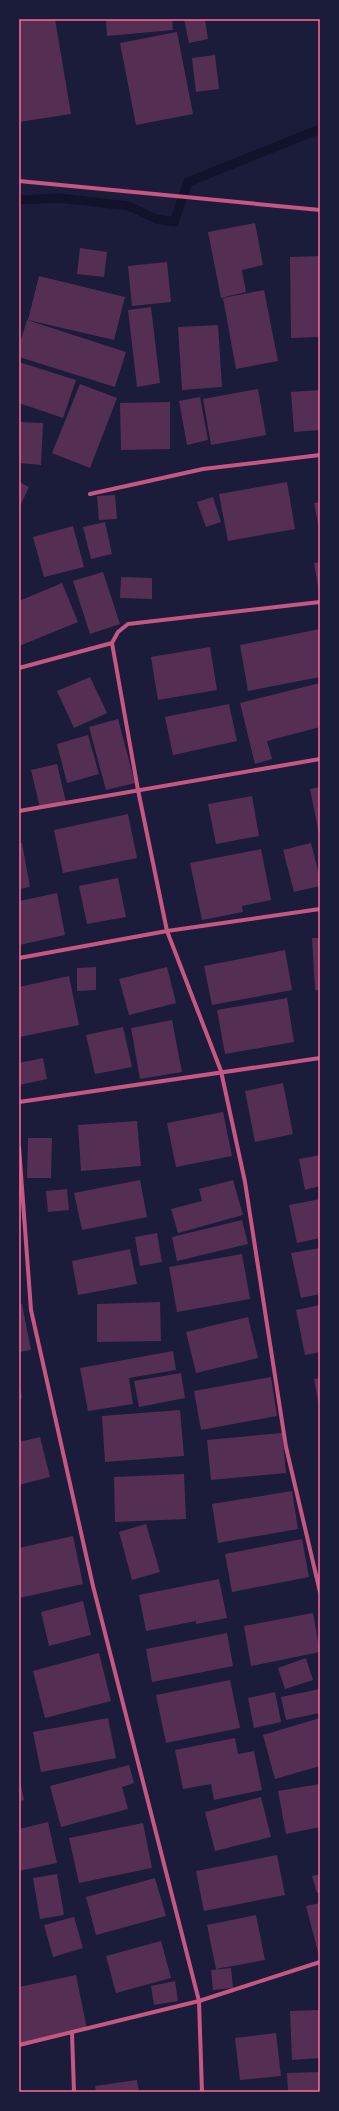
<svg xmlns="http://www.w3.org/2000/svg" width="339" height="2111" viewBox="0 0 339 2111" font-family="'PT Serif',serif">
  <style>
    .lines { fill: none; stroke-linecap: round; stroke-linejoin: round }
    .stream { stroke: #12122b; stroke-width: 9 }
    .building { fill: #542f53 }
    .minor { stroke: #c65784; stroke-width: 4 }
    .neatline { fill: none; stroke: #ff6b9d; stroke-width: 1.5 }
  </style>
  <rect width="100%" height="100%" fill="#1b1b3a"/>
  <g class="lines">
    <!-- stream -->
    <path class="stream" d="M 19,200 L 59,198 L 129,206 L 156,219 L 174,222 L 188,182 L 320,129"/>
  </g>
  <!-- building -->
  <g class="building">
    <path d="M 32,19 L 55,19 L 71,114 L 19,122 L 19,21 Z"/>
    <path d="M 106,19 L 172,19 L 173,30 L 107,36 Z"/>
    <path d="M 184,19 L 205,19 L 208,39 L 189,43 Z"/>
    <path d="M 177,32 L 193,114 L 136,125 L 120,43 Z"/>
    <path d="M 215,55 L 219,89 L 196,92 L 192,58 Z"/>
    <path d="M 255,223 L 263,265 L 242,270 L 246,292 L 221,298 L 208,232 Z"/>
    <path d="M 80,248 L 107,252 L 104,277 L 77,274 Z"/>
    <path d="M 320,256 L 320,337 L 291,338 L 290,257 Z"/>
    <path d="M 167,262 L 171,302 L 132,306 L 128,266 Z"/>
    <path d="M 39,276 L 125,297 L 114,340 L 28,320 Z"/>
    <path d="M 264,290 L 278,361 L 236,369 L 223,298 Z"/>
    <path d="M 151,307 L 160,383 L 137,387 L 128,310 Z"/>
    <path d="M 27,320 L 126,352 L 115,387 L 19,357 L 19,346 Z"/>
    <path d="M 218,325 L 222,387 L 182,390 L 178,327 Z"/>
    <path d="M 19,362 L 76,380 L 63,418 L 19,403 Z"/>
    <path d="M 80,384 L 117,398 L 90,468 L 52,453 Z"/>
    <path d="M 258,389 L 266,435 L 211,445 L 203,399 Z"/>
    <path d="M 320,390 L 320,430 L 294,432 L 291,392 Z"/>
    <path d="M 200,397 L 208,440 L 187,445 L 179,401 Z"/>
    <path d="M 170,402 L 170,449 L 121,450 L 120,403 Z"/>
    <path d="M 19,422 L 43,423 L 41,465 L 19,463 Z"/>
    <path d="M 19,482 L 29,487 L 19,508 Z"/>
    <path d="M 287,482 L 295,529 L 228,541 L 219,494 Z"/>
    <path d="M 115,495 L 117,519 L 99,520 L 97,496 Z"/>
    <path d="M 213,497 L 221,522 L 206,527 L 197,502 Z"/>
    <path d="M 320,502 L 320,528 L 319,528 L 314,503 Z"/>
    <path d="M 105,522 L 112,554 L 91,559 L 83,527 Z"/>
    <path d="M 73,526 L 84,567 L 44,577 L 33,537 Z"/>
    <path d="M 320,562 L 320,592 L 319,592 L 314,563 Z"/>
    <path d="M 103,572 L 120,624 L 90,634 L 73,581 Z"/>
    <path d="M 121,577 L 152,578 L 152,599 L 120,598 Z"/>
    <path d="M 62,583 L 78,622 L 19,646 L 19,601 Z"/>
    <path d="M 320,629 L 320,677 L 248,691 L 240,645 Z"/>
    <path d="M 210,647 L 217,690 L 158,700 L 151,657 Z"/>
    <path d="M 90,677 L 107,713 L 74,728 L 57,691 Z"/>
    <path d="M 320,683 L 320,727 L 267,741 L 272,759 L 255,764 L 240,703 Z"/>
    <path d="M 229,704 L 237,741 L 173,755 L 165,717 Z"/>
    <path d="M 118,719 L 135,783 L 106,790 L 89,727 Z"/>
    <path d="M 88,735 L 99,774 L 67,783 L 57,744 Z"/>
    <path d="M 57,764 L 66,802 L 40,808 L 31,770 Z"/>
    <path d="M 320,787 L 320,834 L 319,834 L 310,789 Z"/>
    <path d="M 252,796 L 259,836 L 216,844 L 208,804 Z"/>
    <path d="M 128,814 L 137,858 L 63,873 L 54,830 Z"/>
    <path d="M 22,843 L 30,887 L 19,889 L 19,844 Z"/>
    <path d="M 311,843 L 320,879 L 320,886 L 294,892 L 283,850 Z"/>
    <path d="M 261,849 L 271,900 L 242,906 L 243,912 L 202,920 L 190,863 Z"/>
    <path d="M 118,878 L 126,917 L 87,924 L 79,886 Z"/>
    <path d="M 57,893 L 65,935 L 19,945 L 19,901 Z"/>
    <path d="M 312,938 L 320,938 L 320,990 L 315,990 Z"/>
    <path d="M 285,950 L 292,990 L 212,1005 L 204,966 Z"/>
    <path d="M 96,967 L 96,990 L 77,991 L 77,968 Z"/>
    <path d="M 167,967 L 176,1003 L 129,1015 L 119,979 Z"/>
    <path d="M 69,976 L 79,1025 L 19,1037 L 19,987 Z"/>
    <path d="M 287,998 L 294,1042 L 225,1054 L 217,1010 Z"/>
    <path d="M 172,1020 L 182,1072 L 140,1079 L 131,1028 Z"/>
    <path d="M 123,1027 L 132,1067 L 95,1074 L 86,1035 Z"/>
    <path d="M 43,1058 L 47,1079 L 19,1085 L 19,1063 Z"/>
    <path d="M 283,1083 L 293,1134 L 255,1142 L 245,1091 Z"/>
    <path d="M 223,1112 L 232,1156 L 176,1167 L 167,1123 Z"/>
    <path d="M 137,1121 L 141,1166 L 81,1171 L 78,1125 Z"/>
    <path d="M 28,1138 L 52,1138 L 51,1178 L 27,1178 Z"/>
    <path d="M 320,1155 L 320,1186 L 305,1190 L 299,1159 Z"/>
    <path d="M 140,1180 L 147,1217 L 82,1230 L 74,1193 Z"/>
    <path d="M 233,1180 L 243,1215 L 178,1233 L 171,1209 L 202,1201 L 199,1189 Z"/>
    <path d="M 67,1189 L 69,1210 L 48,1212 L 46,1191 Z"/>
    <path d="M 320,1199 L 320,1238 L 297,1243 L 289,1205 Z"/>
    <path d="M 242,1220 L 248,1244 L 177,1261 L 172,1237 Z"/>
    <path d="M 157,1233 L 162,1262 L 140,1266 L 135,1237 Z"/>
    <path d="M 320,1248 L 320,1294 L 301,1298 L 291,1253 Z"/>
    <path d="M 130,1249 L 137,1284 L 78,1295 L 72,1261 Z"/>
    <path d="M 242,1254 L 250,1299 L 177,1312 L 169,1267 Z"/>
    <path d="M 160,1302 L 161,1341 L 97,1342 L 97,1304 Z"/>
    <path d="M 19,1304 L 22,1304 L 31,1350 L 19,1352 Z"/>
    <path d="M 320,1305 L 320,1352 L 305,1355 L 296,1310 Z"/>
    <path d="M 248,1317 L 258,1358 L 196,1373 L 186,1332 Z"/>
    <path d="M 173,1351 L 176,1370 L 129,1378 L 133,1404 L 88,1411 L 80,1368 Z"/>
    <path d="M 181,1373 L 185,1398 L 139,1407 L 134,1381 Z"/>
    <path d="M 271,1377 L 277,1416 L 201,1430 L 194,1391 Z"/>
    <path d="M 320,1378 L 320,1406 L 319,1406 L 314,1379 Z"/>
    <path d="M 20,1387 L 22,1398 L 19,1399 L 19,1388 Z"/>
    <path d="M 180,1410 L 184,1456 L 105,1462 L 102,1416 Z"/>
    <path d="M 282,1433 L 286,1473 L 211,1480 L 207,1440 Z"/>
    <path d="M 40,1437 L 50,1477 L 19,1485 L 19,1442 Z"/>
    <path d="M 184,1474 L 186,1519 L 115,1522 L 114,1477 Z"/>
    <path d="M 292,1491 L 298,1529 L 218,1543 L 212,1504 Z"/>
    <path d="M 146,1524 L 160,1572 L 132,1580 L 119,1532 Z"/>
    <path d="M 73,1536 L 83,1584 L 19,1598 L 19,1548 Z"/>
    <path d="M 302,1539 L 309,1577 L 232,1592 L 225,1554 Z"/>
    <path d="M 219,1579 L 227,1618 L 196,1624 L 196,1621 L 146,1631 L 139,1595 Z"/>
    <path d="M 83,1601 L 91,1635 L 49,1646 L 41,1612 Z"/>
    <path d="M 313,1613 L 320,1652 L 251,1666 L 244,1626 Z"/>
    <path d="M 227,1633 L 233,1666 L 152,1682 L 146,1649 Z"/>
    <path d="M 99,1653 L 111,1701 L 45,1718 L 33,1671 Z"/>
    <path d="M 306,1658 L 313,1680 L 285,1689 L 278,1668 Z"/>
    <path d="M 230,1680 L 240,1728 L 166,1743 L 156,1695 Z"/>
    <path d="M 320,1689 L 320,1713 L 286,1720 L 281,1697 Z"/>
    <path d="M 275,1692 L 281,1722 L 254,1728 L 248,1698 Z"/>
    <path d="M 108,1718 L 116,1758 L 41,1772 L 33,1732 Z"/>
    <path d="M 320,1718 L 320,1766 L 275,1779 L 263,1735 Z"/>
    <path d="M 235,1738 L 238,1754 L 254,1751 L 262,1790 L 214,1800 L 211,1784 L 183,1789 L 175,1750 Z"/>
    <path d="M 129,1765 L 134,1783 L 122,1787 L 128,1809 L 61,1827 L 50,1786 Z"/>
    <path d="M 19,1776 L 24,1800 L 19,1801 Z"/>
    <path d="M 320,1784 L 320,1827 L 286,1834 L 278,1791 Z"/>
    <path d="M 261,1797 L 271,1837 L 215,1851 L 205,1812 Z"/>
    <path d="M 48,1822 L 57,1863 L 19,1871 L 19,1829 Z"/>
    <path d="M 143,1823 L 152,1868 L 79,1883 L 69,1838 Z"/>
    <path d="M 277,1855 L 285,1895 L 204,1911 L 196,1871 Z"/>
    <path d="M 57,1874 L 64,1915 L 40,1919 L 33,1878 Z"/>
    <path d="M 320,1874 L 320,1892 L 317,1893 L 312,1876 Z"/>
    <path d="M 155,1878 L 166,1916 L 96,1935 L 86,1897 Z"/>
    <path d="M 320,1903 L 320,1956 L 319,1956 L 306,1906 Z"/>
    <path d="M 256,1915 L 265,1960 L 216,1969 L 207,1925 Z"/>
    <path d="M 74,1917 L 83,1948 L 53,1957 L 44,1925 Z"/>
    <path d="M 161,1941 L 171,1978 L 116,1993 L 106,1956 Z"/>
    <path d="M 231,1968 L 233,1988 L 213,1990 L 211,1970 Z"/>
    <path d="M 76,1975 L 87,2029 L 19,2043 L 19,1987 Z"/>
    <path d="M 175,1981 L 178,2001 L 154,2005 L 151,1986 Z"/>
    <path d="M 320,2010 L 320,2058 L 292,2060 L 290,2011 Z"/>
    <path d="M 276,2033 L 281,2076 L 240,2080 L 235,2038 Z"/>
    <path d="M 320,2072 L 320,2092 L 288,2092 L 287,2073 Z"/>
    <path d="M 137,2080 L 139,2092 L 96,2092 L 95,2086 Z"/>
  </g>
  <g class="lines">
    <!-- minor -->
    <g class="minor">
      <path d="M 19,181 L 320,210"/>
      <path d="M 90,494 L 203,469 L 320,455"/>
      <path d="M 320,602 L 128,624 L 118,632 L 112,643 L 138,790 L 167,931 L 221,1071 L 245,1182 L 286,1447 L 320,1592"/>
      <path d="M 19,668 L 112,643"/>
      <path d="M 19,811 L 320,759"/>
      <path d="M 19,958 L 167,931 L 320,909"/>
      <path d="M 19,1102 L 320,1058"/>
      <path d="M 19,1147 L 31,1310 L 93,1586 L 199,2001 L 202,2092"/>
      <path d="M 72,2033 L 74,2092"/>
      <path d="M 19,2045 L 199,2001 L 320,1962"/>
    </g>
  </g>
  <!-- border -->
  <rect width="339" height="2111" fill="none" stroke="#1b1b3a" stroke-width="40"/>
  <rect x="20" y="20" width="299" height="2071" class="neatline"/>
</svg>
